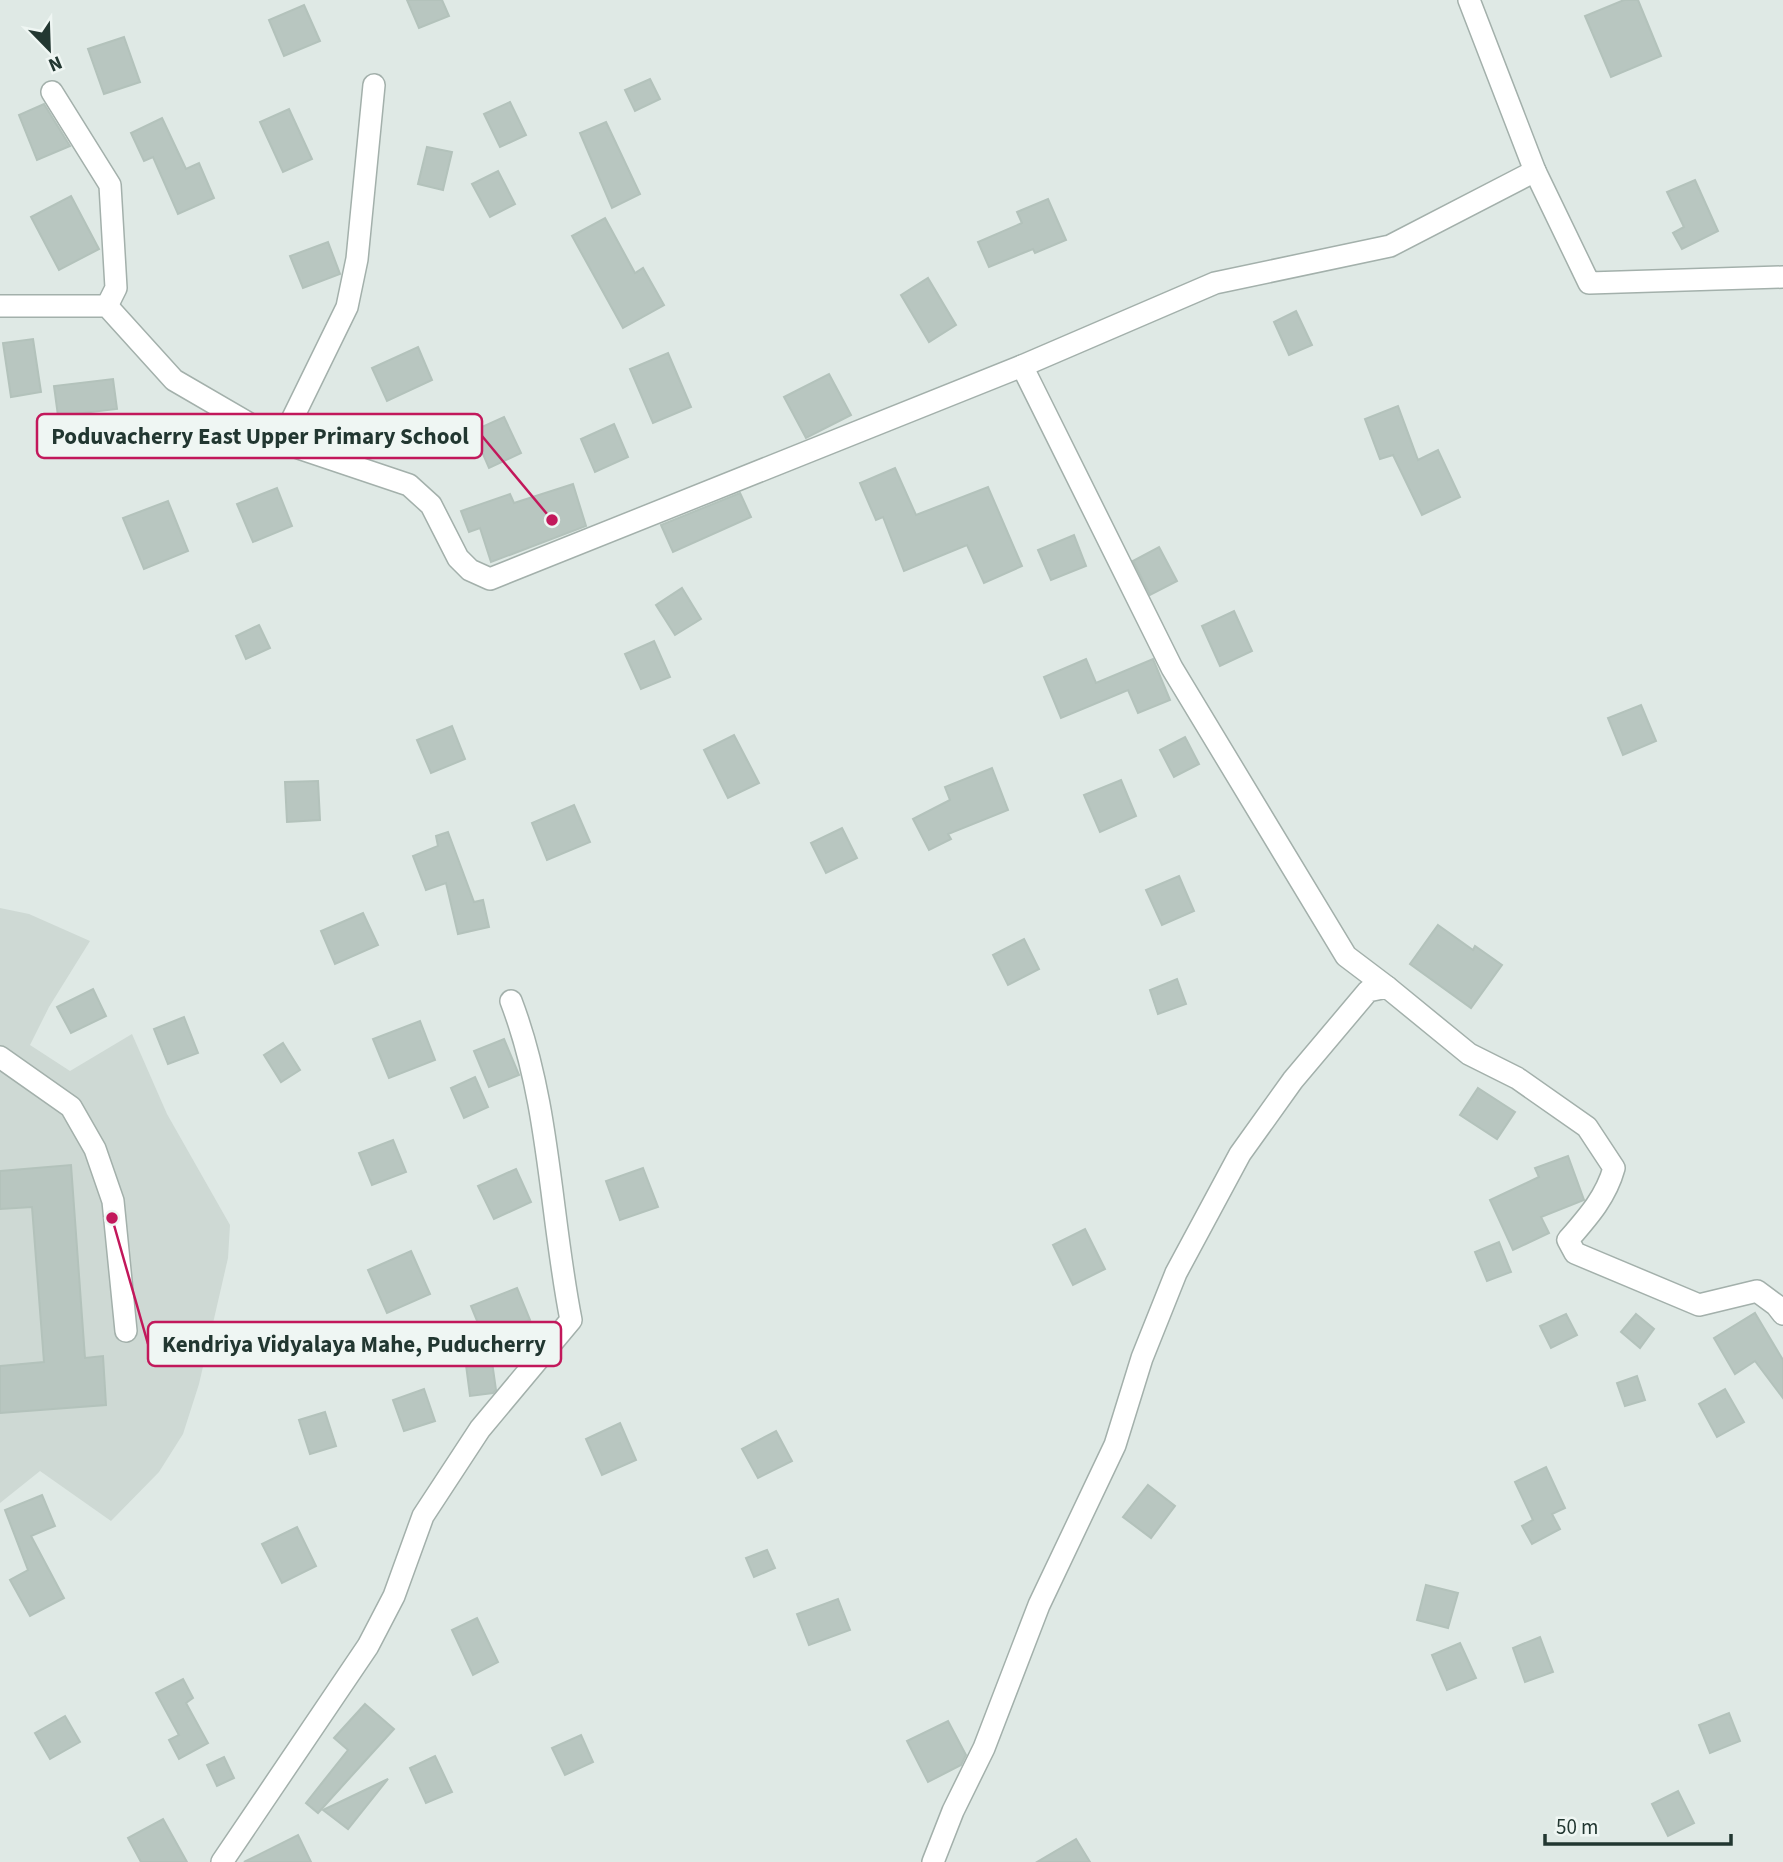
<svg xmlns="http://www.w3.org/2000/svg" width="1783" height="1862" viewBox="0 0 1783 1862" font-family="'Source Sans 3',sans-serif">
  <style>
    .built { fill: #ced9d4 }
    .building { fill: #b8c6c0; stroke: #b3c2bb; stroke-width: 2 }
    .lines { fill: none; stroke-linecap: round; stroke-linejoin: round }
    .minor-casing { stroke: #a3b0ab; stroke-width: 24 }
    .minor { stroke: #fff; stroke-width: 21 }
    .leader { fill: none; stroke: #c2185b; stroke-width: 2.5 }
    .callout-dot { fill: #c2185b; stroke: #eff6f3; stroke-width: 2.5 }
    .callout { fill: #eff6f3; stroke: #c2185b; stroke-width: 2.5 }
    .callout-label { font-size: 23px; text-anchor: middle; font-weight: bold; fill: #223731 }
  </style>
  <rect width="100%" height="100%" fill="#dfe9e5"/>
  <!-- built -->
  <path class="built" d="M 0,908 L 29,914 L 90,941 L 49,1007 L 30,1045 L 70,1071 L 132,1034 L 167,1114 L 230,1225 L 228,1258 L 199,1384 L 183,1434 L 159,1472 L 111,1521 L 40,1471 L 0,1503 Z"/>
  <!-- building -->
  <g class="building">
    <path d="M 407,0 L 442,0 L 449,16 L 419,28 Z"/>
    <path d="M 1624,0 L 1638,0 L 1661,56 L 1611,77 L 1585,16 Z"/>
    <path d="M 304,5 L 320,41 L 284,56 L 269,20 Z"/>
    <path d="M 124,37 L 140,82 L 104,94 L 88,49 Z"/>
    <path d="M 650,79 L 660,99 L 635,111 L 625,90 Z"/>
    <path d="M 510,102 L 526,135 L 500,147 L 484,114 Z"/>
    <path d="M 44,104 L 70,146 L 37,160 L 19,115 Z"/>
    <path d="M 289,109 L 312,159 L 283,172 L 260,122 Z"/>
    <path d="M 162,118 L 186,169 L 199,163 L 214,198 L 178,214 L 153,157 L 144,161 L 131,133 Z"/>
    <path d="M 606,122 L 640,194 L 612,208 L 580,133 Z"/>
    <path d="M 427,147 L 452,152 L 443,190 L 418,184 Z"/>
    <path d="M 498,171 L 515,204 L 490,217 L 472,184 Z"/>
    <path d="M 1695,180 L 1718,231 L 1682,249 L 1673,233 L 1684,227 L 1667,192 Z"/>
    <path d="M 71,196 L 99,249 L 59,270 L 31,217 Z"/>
    <path d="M 1048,199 L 1066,240 L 1035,253 L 1033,249 L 989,267 L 978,242 L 1022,223 L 1017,212 Z"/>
    <path d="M 605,218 L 635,273 L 643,268 L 664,305 L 623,328 L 572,236 Z"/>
    <path d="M 328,242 L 340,274 L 303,288 L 290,256 Z"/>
    <path d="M 928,278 L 956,325 L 929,342 L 901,295 Z"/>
    <path d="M 1296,311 L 1312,345 L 1289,355 L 1274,322 Z"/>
    <path d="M 33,339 L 41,392 L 11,397 L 3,343 Z"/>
    <path d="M 418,347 L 432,380 L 387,401 L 372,368 Z"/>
    <path d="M 668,353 L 691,407 L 653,423 L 630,369 Z"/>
    <path d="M 829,374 L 851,415 L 806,438 L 784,397 Z"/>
    <path d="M 113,379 L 117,409 L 58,416 L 54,386 Z"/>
    <path d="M 1398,406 L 1418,460 L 1438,450 L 1460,497 L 1422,515 L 1393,455 L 1380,459 L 1365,419 Z"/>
    <path d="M 504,417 L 521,453 L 489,468 L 473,431 Z"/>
    <path d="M 614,424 L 628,457 L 595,472 L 581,439 Z"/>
    <path d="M 895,468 L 916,515 L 988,487 L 1022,566 L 984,583 L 967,545 L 904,571 L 883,517 L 876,520 L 860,483 Z"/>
    <path d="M 573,484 L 586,526 L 491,562 L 480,528 L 469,532 L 461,511 L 510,494 L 514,503 Z"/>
    <path d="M 277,488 L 292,526 L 253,542 L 237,504 Z"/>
    <path d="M 740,493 L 751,517 L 673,552 L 661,525 Z"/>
    <path d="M 168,501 L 188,551 L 144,569 L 123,518 Z"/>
    <path d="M 1074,535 L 1086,566 L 1051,580 L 1038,550 Z"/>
    <path d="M 1159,547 L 1177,581 L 1150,595 L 1133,561 Z"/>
    <path d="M 682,588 L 701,619 L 675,635 L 656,605 Z"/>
    <path d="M 1234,611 L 1252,651 L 1220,666 L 1202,626 Z"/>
    <path d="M 259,625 L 270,648 L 246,659 L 236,636 Z"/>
    <path d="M 654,641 L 670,677 L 641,689 L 625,654 Z"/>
    <path d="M 1086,659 L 1096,683 L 1153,659 L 1170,700 L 1138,713 L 1128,690 L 1061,718 L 1044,677 Z"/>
    <path d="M 1641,705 L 1656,741 L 1623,755 L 1608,718 Z"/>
    <path d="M 452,726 L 465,759 L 431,773 L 417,740 Z"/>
    <path d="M 734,735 L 759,783 L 728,798 L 704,750 Z"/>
    <path d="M 1185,737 L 1199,764 L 1174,777 L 1160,750 Z"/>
    <path d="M 992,768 L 1008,810 L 948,834 L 951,839 L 929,850 L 913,819 L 950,800 L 945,787 Z"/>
    <path d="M 1121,780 L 1136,816 L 1100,832 L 1084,795 Z"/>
    <path d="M 318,781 L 320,820 L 287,822 L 285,782 Z"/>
    <path d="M 574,805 L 590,842 L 547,860 L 532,823 Z"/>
    <path d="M 842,828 L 857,858 L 826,873 L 811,843 Z"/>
    <path d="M 448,832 L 474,902 L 483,900 L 489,927 L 458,934 L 446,883 L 426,890 L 413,856 L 438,846 L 436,836 Z"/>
    <path d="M 1179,876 L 1194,911 L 1162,925 L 1146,890 Z"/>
    <path d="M 363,913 L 378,945 L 335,964 L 321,931 Z"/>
    <path d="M 1438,925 L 1473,950 L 1475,946 L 1502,965 L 1471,1008 L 1410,964 Z"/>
    <path d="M 1024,939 L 1039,969 L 1008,985 L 993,955 Z"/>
    <path d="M 1177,979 L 1186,1004 L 1158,1014 L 1150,990 Z"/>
    <path d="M 93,989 L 106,1016 L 71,1033 L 57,1007 Z"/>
    <path d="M 184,1017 L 198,1053 L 168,1064 L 154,1029 Z"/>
    <path d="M 420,1021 L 435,1060 L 389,1078 L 373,1039 Z"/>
    <path d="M 504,1039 L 519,1075 L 489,1087 L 474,1051 Z"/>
    <path d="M 283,1043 L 300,1070 L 281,1082 L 264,1055 Z"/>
    <path d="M 475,1077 L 488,1107 L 464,1118 L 451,1088 Z"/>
    <path d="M 1478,1088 L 1515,1112 L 1497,1139 L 1460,1115 Z"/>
    <path d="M 393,1140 L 406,1172 L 372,1185 L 359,1153 Z"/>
    <path d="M 1568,1156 L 1584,1200 L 1541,1217 L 1549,1233 L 1513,1250 L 1490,1200 L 1539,1177 L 1535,1168 Z"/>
    <path d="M 71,1165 L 85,1358 L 103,1356 L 106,1405 L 0,1413 L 0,1366 L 44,1362 L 32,1207 L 0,1209 L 0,1171 Z"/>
    <path d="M 643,1168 L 658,1207 L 620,1220 L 606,1181 Z"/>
    <path d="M 516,1169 L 531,1202 L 494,1219 L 478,1186 Z"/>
    <path d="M 1085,1229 L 1105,1269 L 1073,1285 L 1053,1245 Z"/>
    <path d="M 1499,1242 L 1511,1272 L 1487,1281 L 1475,1252 Z"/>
    <path d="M 411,1251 L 430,1294 L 387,1313 L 368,1270 Z"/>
    <path d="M 517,1288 L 530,1320 L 484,1338 L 471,1306 Z"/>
    <path d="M 1755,1313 L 1783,1360 L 1783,1398 L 1755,1361 L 1735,1374 L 1714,1338 Z"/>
    <path d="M 1566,1314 L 1577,1335 L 1551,1348 L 1540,1326 Z"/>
    <path d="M 1636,1314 L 1654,1329 L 1640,1348 L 1621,1332 Z"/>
    <path d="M 492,1362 L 496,1390 L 493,1393 L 470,1396 L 466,1365 Z"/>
    <path d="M 1637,1376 L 1645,1400 L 1625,1406 L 1617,1383 Z"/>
    <path d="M 424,1389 L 435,1421 L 404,1431 L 393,1400 Z"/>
    <path d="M 1725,1389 L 1744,1422 L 1717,1437 L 1699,1404 Z"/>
    <path d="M 325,1412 L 336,1446 L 310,1454 L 299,1420 Z"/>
    <path d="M 620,1423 L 636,1460 L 602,1475 L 586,1439 Z"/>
    <path d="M 776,1431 L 792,1461 L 758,1478 L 742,1449 Z"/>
    <path d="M 1546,1467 L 1565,1508 L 1552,1514 L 1560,1529 L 1532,1544 L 1522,1526 L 1533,1520 L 1515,1482 Z"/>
    <path d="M 1148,1485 L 1175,1506 L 1151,1538 L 1123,1517 Z"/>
    <path d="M 42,1495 L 55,1526 L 31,1536 L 64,1598 L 30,1616 L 10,1580 L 28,1570 L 5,1510 Z"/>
    <path d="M 297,1527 L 316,1566 L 282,1583 L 262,1544 Z"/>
    <path d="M 767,1550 L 775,1568 L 754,1577 L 746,1558 Z"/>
    <path d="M 1426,1585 L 1458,1593 L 1448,1628 L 1417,1620 Z"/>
    <path d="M 838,1599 L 850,1630 L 809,1645 L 797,1614 Z"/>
    <path d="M 477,1618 L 498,1662 L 473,1675 L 452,1630 Z"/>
    <path d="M 1540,1637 L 1553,1672 L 1525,1682 L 1513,1648 Z"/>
    <path d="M 1460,1643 L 1476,1678 L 1447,1690 L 1432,1655 Z"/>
    <path d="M 183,1679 L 193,1698 L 186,1703 L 208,1743 L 179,1759 L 169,1740 L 179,1735 L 156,1693 Z"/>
    <path d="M 365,1704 L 394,1729 L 318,1813 L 306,1803 L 348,1750 L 334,1738 Z"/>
    <path d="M 1729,1713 L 1740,1741 L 1710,1753 L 1699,1725 Z"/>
    <path d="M 65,1716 L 80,1742 L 50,1759 L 35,1733 Z"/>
    <path d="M 948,1721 L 966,1755 L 961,1765 L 928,1782 L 907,1741 Z"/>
    <path d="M 581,1735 L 593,1762 L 565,1775 L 552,1748 Z"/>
    <path d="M 435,1756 L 452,1792 L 426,1803 L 410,1768 Z"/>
    <path d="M 224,1757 L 234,1778 L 217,1786 L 207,1765 Z"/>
    <path d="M 388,1779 L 348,1829 L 323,1810 Z"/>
    <path d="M 1678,1791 L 1694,1823 L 1668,1836 L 1652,1804 Z"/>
    <path d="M 163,1819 L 187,1862 L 141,1862 L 128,1838 Z"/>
    <path d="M 298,1835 L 311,1862 L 244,1862 Z"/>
    <path d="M 1076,1839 L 1090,1862 L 1037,1862 Z"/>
  </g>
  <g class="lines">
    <defs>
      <g id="minor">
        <path d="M 1469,0 L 1535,171 L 1589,283 L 1783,277"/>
        <path d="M 52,92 L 110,185 L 116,288 L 107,306"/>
        <path d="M 0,306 L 107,306 L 174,380 L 281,442 L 409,485 L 431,505 L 458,558 L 470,570 L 490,579 L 1022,366 L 1215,283 L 1390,246 L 1535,171"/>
        <path d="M 1022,366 L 1172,668 L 1346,956 L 1387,987"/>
        <path d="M 281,442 L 347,307 L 357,259 L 374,85"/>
        <path d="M 0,1057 L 71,1107 L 95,1149 L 113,1201 L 126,1331"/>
        <path d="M 222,1862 L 368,1646 L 394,1596 L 423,1516 L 480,1429 L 571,1320 C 550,1214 550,1103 511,1001"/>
        <path d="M 933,1862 L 953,1811 L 984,1748 L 1039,1605 L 1115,1445 L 1142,1358 L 1176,1273 L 1240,1154 L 1293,1080 L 1368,991 L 1387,987 L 1469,1054 L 1517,1078 L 1587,1127 L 1614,1168 C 1606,1197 1588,1217 1568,1240 L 1575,1253 L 1699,1305 L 1757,1291 L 1776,1305 L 1783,1314"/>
      </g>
    </defs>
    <!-- minor casing -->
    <use href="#minor" class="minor-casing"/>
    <!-- minor -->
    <use href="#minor" class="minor"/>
  </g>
  <!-- callouts -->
  <path class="leader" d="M552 520L482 436M112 1218L148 1344"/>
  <g class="callout-dot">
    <circle cx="552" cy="520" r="7"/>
    <circle cx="112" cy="1218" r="7"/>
  </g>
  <g class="callout">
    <rect x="37" y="414" width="445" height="44" rx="7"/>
    <rect x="148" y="1322" width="413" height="44" rx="7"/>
  </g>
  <g class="callout-label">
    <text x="260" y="444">Poduvacherry East Upper Primary School</text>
    <text x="354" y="1352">Kendriya Vidyalaya Mahe, Puducherry</text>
  </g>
  <!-- north arrow -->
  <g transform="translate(49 49) rotate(157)" stroke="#eff6f3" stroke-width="5" paint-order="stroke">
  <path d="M0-5L12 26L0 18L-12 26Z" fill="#223731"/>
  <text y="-10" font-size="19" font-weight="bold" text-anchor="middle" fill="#223731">N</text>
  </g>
  <!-- scale -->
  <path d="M1545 1834v10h186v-10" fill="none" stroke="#223731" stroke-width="3.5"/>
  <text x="1556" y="1834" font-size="21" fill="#223731" stroke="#eff6f3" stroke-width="5" paint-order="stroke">50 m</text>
</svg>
